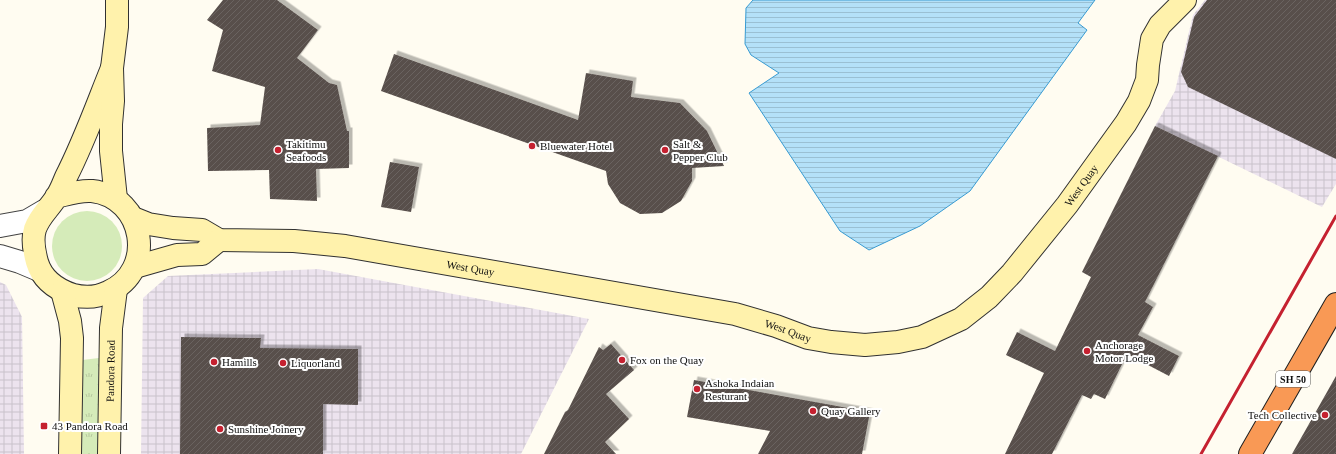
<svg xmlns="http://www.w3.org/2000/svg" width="1336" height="454" viewBox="0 0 1336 454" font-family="Georgia,serif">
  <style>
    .industrial { fill: url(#industrial-grid) }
    .grass { fill: url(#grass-tufts) }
    .garden { fill: #d5ebb9 }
    .water { fill: url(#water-rules); stroke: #389bd2 }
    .building { fill: url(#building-hatch); filter: url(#shadow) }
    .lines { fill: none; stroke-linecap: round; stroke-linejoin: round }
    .street-casing { stroke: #424242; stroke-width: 24 }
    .secondary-casing { stroke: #313131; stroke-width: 24 }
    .highway-casing { stroke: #202020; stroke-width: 24 }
    .street { stroke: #fff; stroke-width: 22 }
    .secondary { stroke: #fff2ac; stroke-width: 22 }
    .highway { stroke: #f99955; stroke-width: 22 }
    .rail { stroke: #c52130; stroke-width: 3 }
    .poi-dot { fill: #c52130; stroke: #fff; stroke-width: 1.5 }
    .labels { text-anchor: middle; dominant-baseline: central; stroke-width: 4; stroke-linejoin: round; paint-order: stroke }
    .shield { fill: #fff; stroke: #575757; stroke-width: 1 }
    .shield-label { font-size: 10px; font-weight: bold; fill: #0f0f0f }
    .poi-label { font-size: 11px; fill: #0f0f0f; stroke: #fff; text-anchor: start }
    .street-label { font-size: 11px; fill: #0f0f0f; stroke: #fff }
  </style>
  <defs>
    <pattern id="industrial-grid" width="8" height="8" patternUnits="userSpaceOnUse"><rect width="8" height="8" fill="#ece3ee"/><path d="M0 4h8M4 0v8" fill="none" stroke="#c9c2cb"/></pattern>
    <pattern id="grass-tufts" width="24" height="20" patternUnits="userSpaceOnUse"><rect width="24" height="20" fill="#d5ebb9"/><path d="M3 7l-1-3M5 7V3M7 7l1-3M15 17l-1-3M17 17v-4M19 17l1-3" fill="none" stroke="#b6c89e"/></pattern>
    <pattern id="water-rules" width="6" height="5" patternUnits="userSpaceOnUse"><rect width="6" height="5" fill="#b4e1f8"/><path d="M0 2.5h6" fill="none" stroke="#9ac0d3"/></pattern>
    <pattern id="building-hatch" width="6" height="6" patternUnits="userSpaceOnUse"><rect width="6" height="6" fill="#584f4b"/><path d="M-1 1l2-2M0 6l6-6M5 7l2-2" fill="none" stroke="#6b6461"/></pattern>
    <filter id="shadow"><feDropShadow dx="3.5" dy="-3.5" stdDeviation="0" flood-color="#0004"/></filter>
  </defs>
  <rect width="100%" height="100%" fill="#fffcf1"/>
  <!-- industrial -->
  <g class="industrial">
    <path d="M 1205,0 L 1336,0 L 1336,184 L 1322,207 L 1155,126 L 1175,91 L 1193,15 Z"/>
    <path d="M 318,269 L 589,319 L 521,454 L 141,454 L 143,298 L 168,276 Z"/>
    <path d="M 0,282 L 6,285 L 22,317 L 24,454 L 0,454 Z"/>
  </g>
  <!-- grass -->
  <path class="grass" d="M 99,358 L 98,454 L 81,454 L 82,360 Z"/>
  <!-- garden -->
  <circle class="garden" cx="87" cy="246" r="35"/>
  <!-- water -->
  <path class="water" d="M 753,0 L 1095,0 L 1078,23 L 1087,30 L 970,191 L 920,226 L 869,250 L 840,231 L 749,93 L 779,73 L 751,55 L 745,44 L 746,8 Z"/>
  <!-- building -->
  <g class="building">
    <path d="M 223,0 L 277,0 L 318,30 L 297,58 L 329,83 L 337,85 L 347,131 L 349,131 L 349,168 L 316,169 L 317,201 L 270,199 L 269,170 L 208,171 L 207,128 L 260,125 L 265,87 L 212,71 L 223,30 L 207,20 Z"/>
    <path d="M 1207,0 L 1336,0 L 1336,159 L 1188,87 L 1181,72 L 1194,17 Z"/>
    <path d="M 394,54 L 578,120 L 586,73 L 633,81 L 631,97 L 680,103 L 707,131 L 724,166 L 692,168 L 692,181 L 681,201 L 662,213 L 640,214 L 620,203 L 608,184 L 606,171 L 381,91 Z"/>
    <path d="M 1155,126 L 1218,156 L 1145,302 L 1153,307 L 1138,335 L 1179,356 L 1169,376 L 1127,354 L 1105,399 L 1094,394 L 1091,399 L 1082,395 L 1052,454 L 1005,454 L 1044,373 L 1006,355 L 1017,332 L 1055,351 L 1091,277 L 1082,272 Z"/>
    <path d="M 390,162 L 419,167 L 411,212 L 381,207 Z"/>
    <path d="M 181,337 L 261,338 L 260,348 L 358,349 L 358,405 L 323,404 L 323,454 L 180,454 Z"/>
    <path d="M 611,344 L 634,370 L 606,394 L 629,419 L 605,442 L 616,454 L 544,454 L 565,412 L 568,410 L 599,347 L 603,350 Z"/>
    <path d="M 1336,376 L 1336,454 L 1292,454 Z"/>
    <path d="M 694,380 L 870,412 L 862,454 L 758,454 L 770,431 L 687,417 Z"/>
  </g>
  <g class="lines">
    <defs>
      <g id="street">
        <path d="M 0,226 L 27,221 L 44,211"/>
        <path d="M 0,256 L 20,262 L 39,270"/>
      </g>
      <g id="secondary">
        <path d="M 56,197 C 68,194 79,190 92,191 C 145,197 157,271 108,292 C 96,298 85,298 73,295 C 55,289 42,279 37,262 C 34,251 32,239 35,229 C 40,215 50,208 57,196 C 61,190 63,184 66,177 C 84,142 97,105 112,68"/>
        <path d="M 116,199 L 111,151 L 111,124 L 113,101 L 112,68 L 117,27 L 117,0"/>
        <path id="s1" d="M 133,218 L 148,224 L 173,228 L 202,230 L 219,240 L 294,241 L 345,246 L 735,314 L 776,326 L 808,338 L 831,342 L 865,345 L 898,342 L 922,337 L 961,319 L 989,297 L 1012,273 L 1067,205 L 1126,123 L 1139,101 L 1147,80 L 1148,65 L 1152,39 L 1160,25 L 1185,0"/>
        <path d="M 135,267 L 177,255 L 202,254 L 219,240"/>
        <path d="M 62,291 L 70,321 L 72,338 L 70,454"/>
        <path id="s2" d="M 109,454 L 111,328 L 116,289"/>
      </g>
      <path id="highway" d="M 1250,454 L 1336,304"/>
    </defs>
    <!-- street casing -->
    <use href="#street" class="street-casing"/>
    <!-- secondary casing -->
    <use href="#secondary" class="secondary-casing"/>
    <!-- highway casing -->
    <use href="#highway" class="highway-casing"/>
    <!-- street -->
    <use href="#street" class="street"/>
    <!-- secondary -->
    <use href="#secondary" class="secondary"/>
    <!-- highway -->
    <use href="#highway" class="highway"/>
    <!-- rail -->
    <path class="rail" d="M 1201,454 L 1336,216"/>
  </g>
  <!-- markers -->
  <g class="poi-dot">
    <circle cx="532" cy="146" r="4"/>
    <circle cx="278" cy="150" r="4"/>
    <circle cx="665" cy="150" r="4"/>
    <circle cx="1087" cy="351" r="4"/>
    <circle cx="622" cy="360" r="4"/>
    <circle cx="214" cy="362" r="4"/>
    <circle cx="283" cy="363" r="4"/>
    <circle cx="697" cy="389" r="4"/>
    <circle cx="813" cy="411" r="4"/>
    <circle cx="1325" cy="415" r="4"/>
    <rect x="40" y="422" width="8" height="8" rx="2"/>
    <circle cx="220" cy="429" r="4"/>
  </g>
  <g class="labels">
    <!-- shield labels -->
    <rect class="shield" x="1276" y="371" width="34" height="16" rx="3"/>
    <g class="shield-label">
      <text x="1293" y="379">SH 50</text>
    </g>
    <!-- poi labels -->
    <g class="poi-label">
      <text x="286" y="144">Takitimu<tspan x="286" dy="13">Seafoods</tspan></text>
      <text x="673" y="144">Salt &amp;<tspan x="673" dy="13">Pepper Club</tspan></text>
      <text x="540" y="146">Bluewater Hotel</text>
      <text x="1095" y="345">Anchorage<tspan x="1095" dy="13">Motor Lodge</tspan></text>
      <text x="630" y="360">Fox on the Quay</text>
      <text x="222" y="362">Hamills</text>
      <text x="291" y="363">Liquorland</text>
      <text x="705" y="383">Ashoka Indaian<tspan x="705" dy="13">Resturant</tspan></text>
      <text x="821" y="411">Quay Gallery</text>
      <text x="1317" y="415" text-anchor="end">Tech Collective</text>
      <text x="52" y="426">43 Pandora Road</text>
      <text x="228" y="429">Sunshine Joinery</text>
    </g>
    <!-- street labels -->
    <g class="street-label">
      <text stroke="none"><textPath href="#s1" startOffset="1028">West Quay</textPath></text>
      <text stroke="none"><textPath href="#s1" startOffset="344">West Quay</textPath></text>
      <text stroke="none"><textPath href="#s1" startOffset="668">West Quay</textPath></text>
      <text stroke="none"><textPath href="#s2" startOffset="83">Pandora Road</textPath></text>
    </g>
  </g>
</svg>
